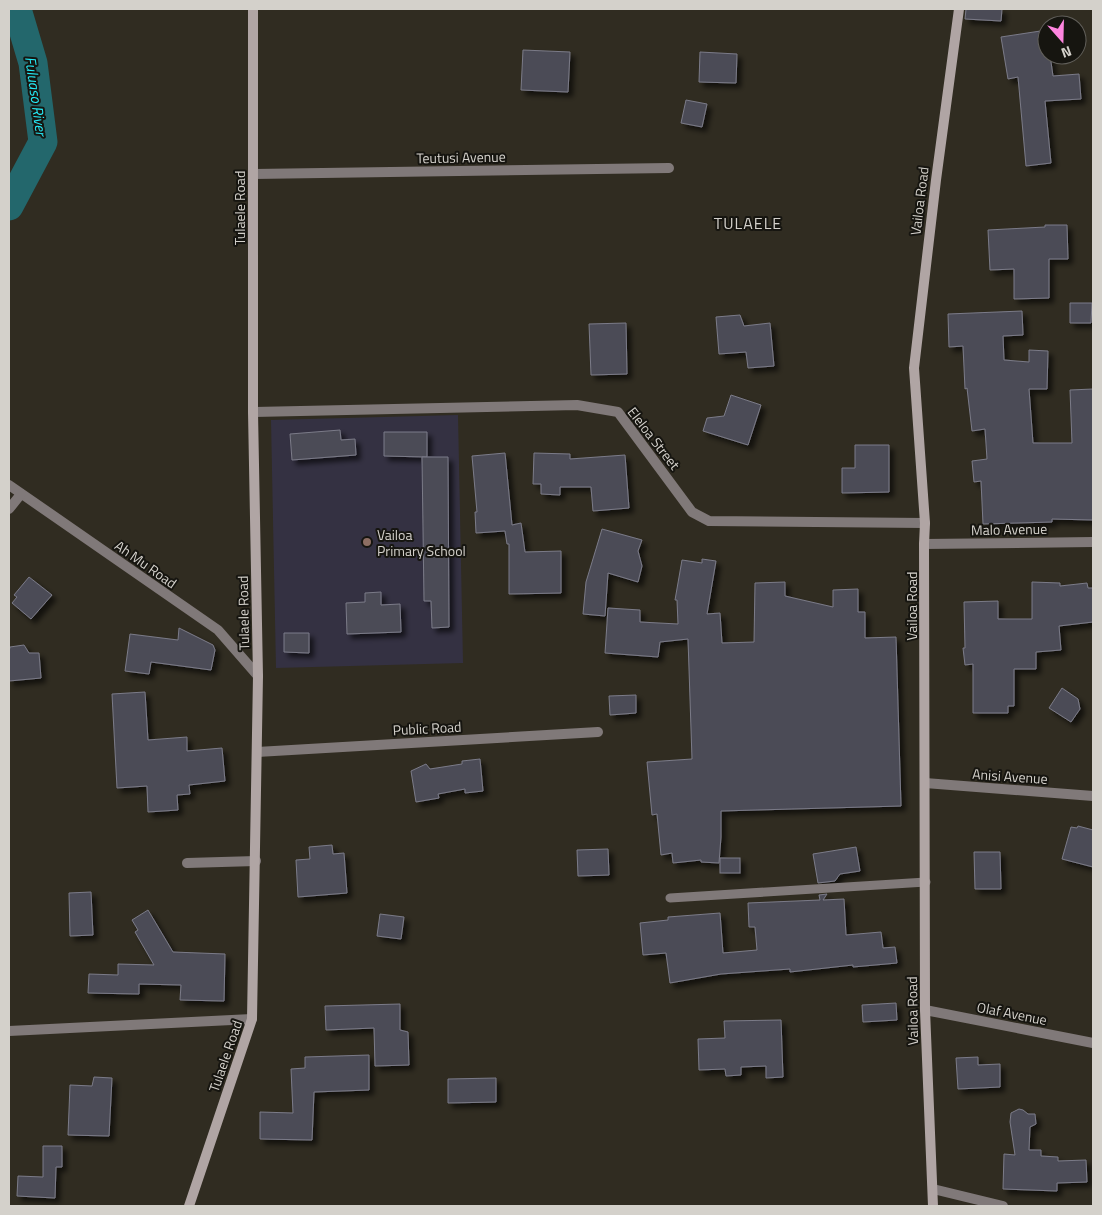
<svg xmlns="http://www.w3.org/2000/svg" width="1102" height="1215" viewBox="0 0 1102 1215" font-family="'Titillium Web',sans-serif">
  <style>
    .education { fill: #343142 }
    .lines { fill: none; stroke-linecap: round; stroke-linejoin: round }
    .river { stroke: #23676c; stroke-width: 29 }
    .building { fill: #4c4c57; stroke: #7b7b88; filter: url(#shadow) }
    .lane { stroke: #807979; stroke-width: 9 }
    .street { stroke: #807979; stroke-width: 10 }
    .secondary { stroke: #b0a5a4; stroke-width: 10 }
    .education-dot { fill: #8d6e63; stroke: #161510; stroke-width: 2 }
    .labels { text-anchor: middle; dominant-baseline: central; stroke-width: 4; stroke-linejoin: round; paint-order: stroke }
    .street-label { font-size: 14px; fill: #d4d1cb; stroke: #161510 }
    .poi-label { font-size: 14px; fill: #d4d1cb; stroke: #161510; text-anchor: start }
    .water-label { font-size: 15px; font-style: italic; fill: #25ecf8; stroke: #161510 }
    .quarter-label { font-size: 16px; letter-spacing: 1px; fill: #d4d1cb; stroke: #161510 }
  </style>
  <defs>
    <filter id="shadow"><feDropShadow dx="4.5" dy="4.5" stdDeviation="2.5" flood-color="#0009"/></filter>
  </defs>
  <rect width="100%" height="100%" fill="#302c21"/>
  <!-- education -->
  <path class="education" d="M 458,415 L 463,663 L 276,668 L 271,420 Z"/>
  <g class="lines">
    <!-- river -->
    <path class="river" d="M 9,206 L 43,142 L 33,63 L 17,9"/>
  </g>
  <!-- building -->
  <g class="building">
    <path d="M 966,9 L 1002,9 L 1001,21 L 965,19 Z"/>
    <path d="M 1047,30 L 1047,55 L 1050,55 L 1053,76 L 1079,74 L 1081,99 L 1045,101 L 1051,163 L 1026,166 L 1018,77 L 1008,79 L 1001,37 Z"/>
    <path d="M 523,50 L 570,52 L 568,92 L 521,90 Z"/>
    <path d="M 700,52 L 737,54 L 736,83 L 699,82 Z"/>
    <path d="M 686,100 L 707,104 L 702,127 L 681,123 Z"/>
    <path d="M 1045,225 L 1067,225 L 1068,259 L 1049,259 L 1049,298 L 1014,299 L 1014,269 L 990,270 L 988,230 L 1045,227 Z"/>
    <path d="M 1070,303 L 1092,303 L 1091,323 L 1070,323 Z"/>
    <path d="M 1022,311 L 1023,335 L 1003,336 L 1004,360 L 1029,362 L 1029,350 L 1048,351 L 1047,389 L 1029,389 L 1033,443 L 1072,443 L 1070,390 L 1093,389 L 1093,520 L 1052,519 L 1052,522 L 983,524 L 981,481 L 974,482 L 972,461 L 987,459 L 985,429 L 972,431 L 967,388 L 965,389 L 963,346 L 949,347 L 948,314 Z"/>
    <path d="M 740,315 L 744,326 L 770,323 L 774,366 L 748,368 L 746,352 L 719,354 L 716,317 Z"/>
    <path d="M 626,323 L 627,374 L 591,375 L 589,324 Z"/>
    <path d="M 731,395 L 761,405 L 748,445 L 703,431 L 707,418 L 724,416 Z"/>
    <path d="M 340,430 L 341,440 L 355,439 L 356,455 L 292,460 L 290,434 Z"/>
    <path d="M 384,432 L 427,432 L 427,457 L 384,456 Z"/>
    <path d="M 855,445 L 889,445 L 889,492 L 842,493 L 842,468 L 855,468 Z"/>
    <path d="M 505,453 L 512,525 L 521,523 L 525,552 L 561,551 L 561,593 L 509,594 L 509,544 L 507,544 L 505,531 L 476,533 L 475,512 L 477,512 L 472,456 Z"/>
    <path d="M 534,453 L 570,454 L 570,459 L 625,455 L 629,508 L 593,511 L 591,487 L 560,487 L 560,495 L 541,494 L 541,484 L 533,484 Z"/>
    <path d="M 422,457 L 448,457 L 449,627 L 432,628 L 431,601 L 424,601 Z"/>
    <path d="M 602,529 L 642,540 L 638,551 L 642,566 L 638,582 L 608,573 L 605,616 L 583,614 L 586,582 Z"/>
    <path d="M 702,559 L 716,561 L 707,614 L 720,613 L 722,643 L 754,642 L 755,583 L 785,582 L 785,596 L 833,607 L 833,590 L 858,589 L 858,612 L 865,612 L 865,638 L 896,637 L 901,806 L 721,811 L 721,837 L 719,863 L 701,862 L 701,860 L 673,863 L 672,853 L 661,855 L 657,814 L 652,815 L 647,762 L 692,759 L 688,639 L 660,642 L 658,657 L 605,653 L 608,608 L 640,610 L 640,622 L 678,624 L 677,600 L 675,600 L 682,560 L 702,563 Z"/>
    <path d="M 29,577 L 52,595 L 31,619 L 12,603 L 17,597 L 14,595 Z"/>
    <path d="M 1032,582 L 1060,583 L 1060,586 L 1087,583 L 1088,588 L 1093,588 L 1093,622 L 1059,626 L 1061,650 L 1036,652 L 1036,669 L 1014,669 L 1014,706 L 1008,706 L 1008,713 L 973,713 L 973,664 L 965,665 L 963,648 L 965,648 L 964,602 L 998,601 L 998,619 L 1032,619 Z"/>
    <path d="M 381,592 L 381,605 L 400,604 L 401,632 L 347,634 L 346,603 L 365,602 L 365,593 Z"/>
    <path d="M 179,628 L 213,645 L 215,650 L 211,670 L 151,662 L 149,674 L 125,671 L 130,634 L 178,640 Z"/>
    <path d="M 284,633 L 309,633 L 309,653 L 284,652 Z"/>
    <path d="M 24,645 L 29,653 L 39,653 L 41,678 L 9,681 L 9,652 L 10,647 Z"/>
    <path d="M 1062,688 L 1078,699 L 1080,709 L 1071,722 L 1049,708 Z"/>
    <path d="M 145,692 L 148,740 L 187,737 L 187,751 L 222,748 L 225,781 L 189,785 L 190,794 L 177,795 L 178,810 L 148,812 L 147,786 L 117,788 L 112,694 Z"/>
    <path d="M 636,695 L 636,713 L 610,715 L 609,696 Z"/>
    <path d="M 480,759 L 483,791 L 465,793 L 465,789 L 438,794 L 439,798 L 416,802 L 411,771 L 426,764 L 430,769 L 462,764 L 462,761 Z"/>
    <path d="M 1078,826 L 1093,830 L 1093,867 L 1062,859 L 1071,827 L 1077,828 Z"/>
    <path d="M 332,845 L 333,854 L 344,853 L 347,893 L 298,897 L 296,860 L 310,859 L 309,847 Z"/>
    <path d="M 856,847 L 860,871 L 840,874 L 835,881 L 818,883 L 813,854 Z"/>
    <path d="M 608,849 L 609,875 L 578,876 L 577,850 Z"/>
    <path d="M 974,852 L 1000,852 L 1001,889 L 975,889 Z"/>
    <rect x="720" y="858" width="20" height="15"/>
    <path d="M 91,892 L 93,935 L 70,936 L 69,893 Z"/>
    <path d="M 827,894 L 823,900 L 844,899 L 846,935 L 881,932 L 883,948 L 895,947 L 897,963 L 853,967 L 853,965 L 790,972 L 790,969 L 721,974 L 670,983 L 666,953 L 643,955 L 640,923 L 668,920 L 668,917 L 720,913 L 723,953 L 757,950 L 755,927 L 749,927 L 748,903 L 820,900 L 819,895 Z"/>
    <path d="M 148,910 L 173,952 L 225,954 L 224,1001 L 180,1000 L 181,985 L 139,984 L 139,994 L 88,993 L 89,974 L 118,975 L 118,964 L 154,965 L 135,932 L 138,930 L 132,920 Z"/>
    <path d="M 380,914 L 404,917 L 401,939 L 377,936 Z"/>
    <path d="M 896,1003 L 897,1020 L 863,1022 L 862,1005 Z"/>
    <path d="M 400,1004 L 400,1030 L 408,1032 L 409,1065 L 375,1066 L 374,1028 L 326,1030 L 325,1006 Z"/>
    <path d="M 781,1020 L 783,1077 L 766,1078 L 766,1066 L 741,1067 L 741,1075 L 726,1076 L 725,1069 L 699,1070 L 698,1039 L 725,1038 L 724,1021 Z"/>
    <path d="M 369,1055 L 369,1090 L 314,1092 L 312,1140 L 260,1139 L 260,1112 L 293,1113 L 291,1069 L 305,1068 L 305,1057 Z"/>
    <path d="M 978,1057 L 978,1065 L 1000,1064 L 1000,1087 L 958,1089 L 956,1058 Z"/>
    <path d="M 94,1077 L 112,1078 L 109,1136 L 68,1135 L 70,1085 L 92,1086 Z"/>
    <path d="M 496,1078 L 496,1102 L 448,1103 L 448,1079 Z"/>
    <path d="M 1019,1109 L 1023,1110 L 1028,1114 L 1035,1114 L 1036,1124 L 1030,1127 L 1029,1150 L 1041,1150 L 1041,1156 L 1058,1157 L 1058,1161 L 1086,1160 L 1087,1182 L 1057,1183 L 1057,1191 L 1003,1189 L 1004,1154 L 1015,1155 L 1010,1122 L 1011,1113 Z"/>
    <path d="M 43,1146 L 62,1146 L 62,1167 L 56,1167 L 55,1198 L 17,1196 L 18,1176 L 43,1177 Z"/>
  </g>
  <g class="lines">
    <!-- lane -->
    <path class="lane" d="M 670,898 L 926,882"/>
    <!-- street -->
    <g class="street">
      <path d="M 253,174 L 669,168"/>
      <path d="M 253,412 L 577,405 L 618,412 L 692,512 L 709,521 L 925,523"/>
      <path d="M 9,485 L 218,630 L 258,676"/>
      <path d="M 9,509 L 21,494"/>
      <path d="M 924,544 L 1093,542"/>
      <path d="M 257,752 L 598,732"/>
      <path d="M 925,783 L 1093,796"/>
      <path d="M 187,863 L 256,861"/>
      <path d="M 925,1010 L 1093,1043"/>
      <path d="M 9,1031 L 252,1019"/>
      <path d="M 933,1189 L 1003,1206"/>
    </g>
    <!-- secondary -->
    <g class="secondary">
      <path d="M 189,1206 L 252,1019 L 258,676 L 253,412 L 253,9"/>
      <path d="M 933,1206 L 925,1010 L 924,544 L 925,523 L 914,368 L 936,180 L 959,9"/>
    </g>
  </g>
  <!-- markers -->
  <circle class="education-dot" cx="367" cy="542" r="5"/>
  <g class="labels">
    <!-- street labels -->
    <g class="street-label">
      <text transform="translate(461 157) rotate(-1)">Teutusi Avenue</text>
      <text transform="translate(919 201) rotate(-83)">Vailoa Road</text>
      <text transform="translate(239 208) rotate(-90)">Tulaele Road</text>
      <text transform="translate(654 438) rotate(52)">Eleloa Street</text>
      <text transform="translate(1009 529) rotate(-1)">Malo Avenue</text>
      <text transform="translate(146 564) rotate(35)">Ah Mu Road</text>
      <text transform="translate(911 606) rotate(-90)">Vailoa Road</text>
      <text transform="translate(243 613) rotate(-91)">Tulaele Road</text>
      <text transform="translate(427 728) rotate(-3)">Public Road</text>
      <text transform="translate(1010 776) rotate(4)">Anisi Avenue</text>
      <text transform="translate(912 1011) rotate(-91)">Vailoa Road</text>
      <text transform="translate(1012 1013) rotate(11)">Olaf Avenue</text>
      <text transform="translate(225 1056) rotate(-71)">Tulaele Road</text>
    </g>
    <!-- poi labels -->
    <g class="poi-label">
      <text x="377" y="534">Vailoa<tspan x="377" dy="16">Primary School</tspan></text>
    </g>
    <!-- water labels -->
    <g class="water-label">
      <text transform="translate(36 96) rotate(82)">Fuluaso River</text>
    </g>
    <!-- quarter labels -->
    <g class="quarter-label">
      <text x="748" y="223">TULAELE</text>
    </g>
  </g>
  <!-- border -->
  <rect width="1102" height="1215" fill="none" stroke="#d4d1cb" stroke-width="20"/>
  <!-- north arrow -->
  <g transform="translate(1062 40) rotate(160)"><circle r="24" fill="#161510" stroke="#62605b"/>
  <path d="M0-4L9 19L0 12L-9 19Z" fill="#fe85df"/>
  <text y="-8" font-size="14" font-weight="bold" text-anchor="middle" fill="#d4d1cb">N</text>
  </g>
</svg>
